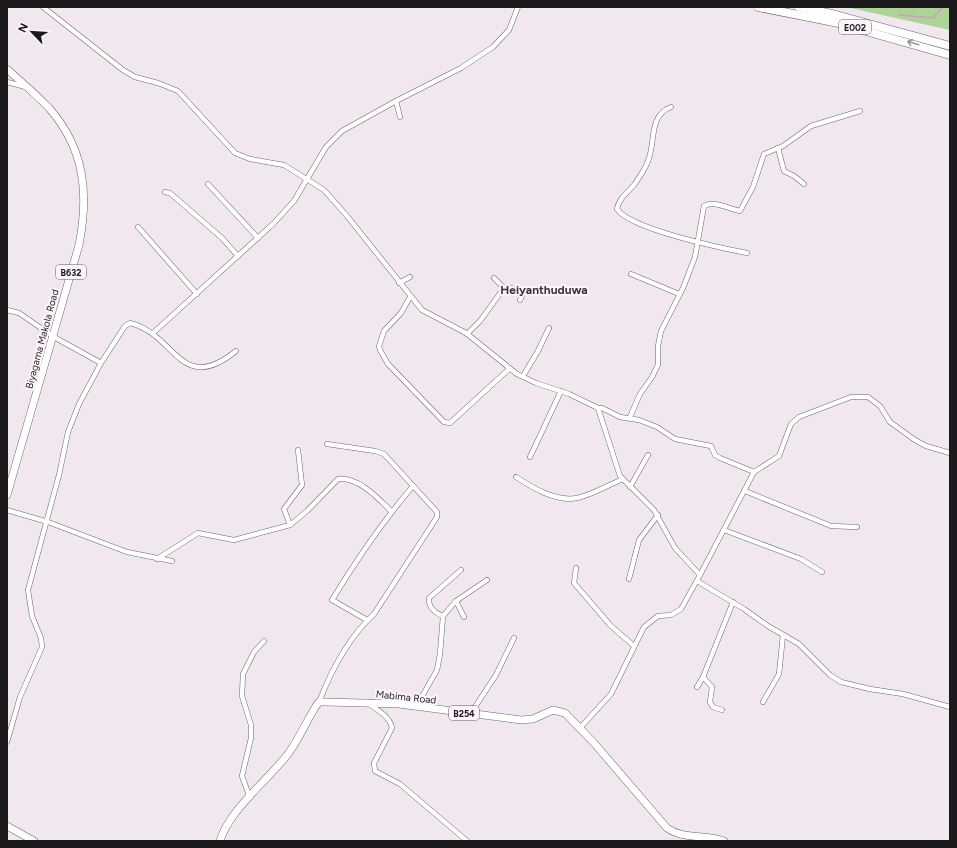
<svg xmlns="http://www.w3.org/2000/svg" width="957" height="848" viewBox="0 0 957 848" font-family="Figtree,sans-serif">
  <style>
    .green { fill: #acd595 }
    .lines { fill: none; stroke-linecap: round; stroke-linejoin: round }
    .stream { stroke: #db93d1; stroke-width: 1.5 }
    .street-casing { stroke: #6d656b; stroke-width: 5.5 }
    .primary-casing { stroke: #6d656b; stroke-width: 8 }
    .highway-casing { stroke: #6d656b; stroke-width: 9 }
    .street { stroke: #fff; stroke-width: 4.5 }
    .primary { stroke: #fff; stroke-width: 7 }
    .highway { stroke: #fff; stroke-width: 8 }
    .oneway { stroke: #999899 }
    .labels { text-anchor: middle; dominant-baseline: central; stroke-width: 4; stroke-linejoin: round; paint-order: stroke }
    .shield { fill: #fef5fc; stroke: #605b5f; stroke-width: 1 }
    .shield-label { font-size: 9px; font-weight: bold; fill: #1c191c }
    .street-label { font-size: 10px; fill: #1c191c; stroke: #fef5fc }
    .quarter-label { font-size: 12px; font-weight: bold; fill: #3b343a; stroke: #fef5fc }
  </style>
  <rect width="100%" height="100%" fill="#f1e8ef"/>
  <!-- green -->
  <path class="green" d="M 846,7 L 950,7 L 950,30 Z"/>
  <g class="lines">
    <!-- stream -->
    <path class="stream" d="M 899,15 L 933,18 L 943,7"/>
    <defs>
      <g id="street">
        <path d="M 43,7 L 123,70 L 135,77 L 158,83 L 178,91 L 235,153 L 250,159 L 284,165 L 324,190 L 347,216 L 422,310 L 466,333 L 517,374 L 536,383 L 569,394 L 598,408 L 620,476 L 654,510 L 675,548 L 700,575 L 681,609 L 671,615 L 658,616 L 644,627 L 611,694 L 580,728"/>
        <path d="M 7,82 L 26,87"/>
        <path d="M 396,101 L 400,117"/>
        <path d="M 671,107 C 648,116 656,142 648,161 C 645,169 639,178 634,185 C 627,193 619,198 617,209 C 630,229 721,248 747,253"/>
        <path d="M 778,148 L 784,171 L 794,176 L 804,184"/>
        <path d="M 208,184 L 258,238"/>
        <path d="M 165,192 L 170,193 L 222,238 L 238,256"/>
        <path d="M 138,227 L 197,294"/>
        <path d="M 631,274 L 679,294"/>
        <path d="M 399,283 L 410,277"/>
        <path d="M 503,287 C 511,286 516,290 522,296 L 520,300"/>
        <path d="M 410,297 L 401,313 L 384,331 L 379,346 L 380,350 L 388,364 L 444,422 L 450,423 L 509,369"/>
        <path d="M 7,310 L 19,313 L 54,337 L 101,363"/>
        <path d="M 153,333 L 273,224 L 294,201 L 326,147 L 342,131 L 396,101 L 461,68 L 493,47 L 509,30 L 518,7"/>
        <path d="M 467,334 L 480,321 L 504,288 L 494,278"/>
        <path d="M 523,376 L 538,351 L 549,328"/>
        <path d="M 598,408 L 602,408 L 620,417 L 639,420 L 657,427 L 675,439 L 711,446 L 715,455 L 720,458 L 754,472"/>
        <path d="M 630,417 L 640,394 L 652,377 L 658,365 L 658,346 L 661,331 L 683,288 L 695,257 L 704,206 C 714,200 729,209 740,211 L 753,187 L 764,154 L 783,146 L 811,126 L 860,111"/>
        <path d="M 530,457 L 561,391"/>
        <path d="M 516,477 C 533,488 556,502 577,498 C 592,495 608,485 623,479"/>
        <path d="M 630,487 L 648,455"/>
        <path d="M 745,491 L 831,526 L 857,527"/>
        <path d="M 7,510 L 48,522 L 127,552 L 172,561"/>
        <path d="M 290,525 L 284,509 L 302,485 L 298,450"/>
        <path d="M 724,530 L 801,559 L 822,572"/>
        <path d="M 157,559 L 198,533 L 234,540 L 290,525 L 307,511 L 338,479 C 359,477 378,498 391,511"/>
        <path d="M 576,568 L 574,583 L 611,626 L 634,646"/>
        <path d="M 700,575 L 754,472 L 779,456 L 791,424 L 799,417 L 851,397 L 868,397 L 880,406 L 890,422 L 915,440 L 926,446 L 950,453"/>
        <path d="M 629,579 L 639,540 L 658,515"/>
        <path d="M 697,581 L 744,609 L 768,626 L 799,644 L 830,675 L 841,682 L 870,689 L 903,694 L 950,707"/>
        <path d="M 456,601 L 464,617"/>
        <path d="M 443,616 C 435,613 428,607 429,598 L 461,570"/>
        <path d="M 367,620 L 332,600 C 357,559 382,522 413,486"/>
        <path d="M 703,677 L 733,602"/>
        <path d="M 697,687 L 703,677 L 712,687 L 710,702 L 713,707 L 722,710"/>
        <path d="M 319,702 C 331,671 349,637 374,614 L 437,517 L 437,512 L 384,454 L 375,451 L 327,444"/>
        <path d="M 763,702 L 779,674 L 783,635"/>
        <path d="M 369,704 C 378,710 390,717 392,728 L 374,763 L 375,771 L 400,784 L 467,841"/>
        <path d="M 416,707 L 437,670 L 440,654 L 443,616 L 456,601 L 487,580"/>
        <path d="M 471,713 L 496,675 L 514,638"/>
        <path d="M 7,742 L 20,697 L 42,647 L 41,638 L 32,616 L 28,590 L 59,475 L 68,432 L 79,404 L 101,363 L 125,326 L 130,323 C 176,334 180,396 236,351"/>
        <path d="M 250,798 L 242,776 L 251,738 L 251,725 L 242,696 L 243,674 L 254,652 L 264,641"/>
      </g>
      <g id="primary">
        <path d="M 7,69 C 21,82 36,94 49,108 C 85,149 89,194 79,245 L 7,495"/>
        <path d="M 7,826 L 34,841"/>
        <path d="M 220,841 C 229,810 268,780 288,754 C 299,739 306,722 316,706 L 319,702 L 327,702 L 399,704 L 521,720 L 533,719 L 553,710 L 565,713 L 594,743 L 667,828 C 684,840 705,834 724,841"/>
      </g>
      <g id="highway">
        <path d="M 758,7 L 834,22 L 950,55"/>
        <path d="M 799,7 L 836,15 L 950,46"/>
      </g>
    </defs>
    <!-- street casing -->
    <use href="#street" class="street-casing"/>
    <!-- primary casing -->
    <use href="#primary" class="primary-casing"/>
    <!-- highway casing -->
    <use href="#highway" class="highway-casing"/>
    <!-- street -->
    <use href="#street" class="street"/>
    <!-- primary -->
    <use href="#primary" class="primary"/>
    <!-- highway -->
    <use href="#highway" class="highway"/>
  </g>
  <!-- one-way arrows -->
  <defs><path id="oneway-shaft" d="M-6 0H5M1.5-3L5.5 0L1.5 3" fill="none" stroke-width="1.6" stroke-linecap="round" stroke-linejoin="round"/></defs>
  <use class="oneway" href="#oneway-shaft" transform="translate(913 43) rotate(-163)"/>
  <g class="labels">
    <!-- shield labels -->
    <g class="shield">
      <rect x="839" y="20" width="32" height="14" rx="3"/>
      <rect x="56" y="265" width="30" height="14" rx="3"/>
      <rect x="449" y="706" width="30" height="14" rx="3"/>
    </g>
    <g class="shield-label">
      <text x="855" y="27">E002</text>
      <text x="71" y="272">B632</text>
      <text x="464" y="713">B254</text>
    </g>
    <!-- street labels -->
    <g class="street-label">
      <text transform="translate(42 339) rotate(-75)">Biyagama Makola Road</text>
      <text transform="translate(406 697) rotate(6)">Mabima Road</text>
    </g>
    <!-- quarter labels -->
    <g class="quarter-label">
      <text x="544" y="290">Heiyanthuduwa</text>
    </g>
  </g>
  <!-- border -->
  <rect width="957" height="848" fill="none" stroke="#1c191c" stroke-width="16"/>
  <!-- north arrow -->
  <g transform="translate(32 32) rotate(295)" stroke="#fef5fc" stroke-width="3" paint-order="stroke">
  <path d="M0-3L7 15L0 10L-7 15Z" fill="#1c191c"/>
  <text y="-6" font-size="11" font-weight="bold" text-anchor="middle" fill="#1c191c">N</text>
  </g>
</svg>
